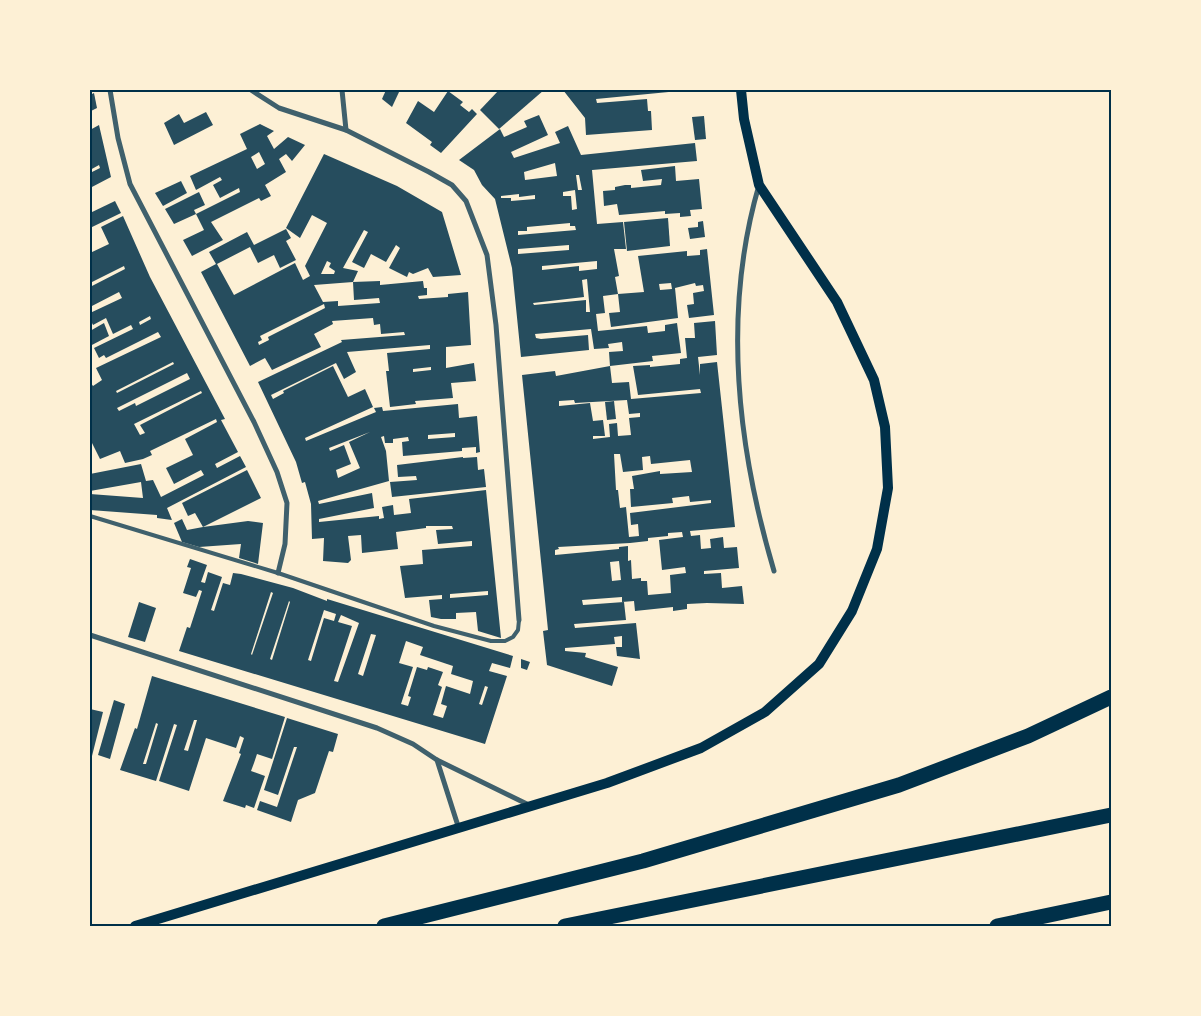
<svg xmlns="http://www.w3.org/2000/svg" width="1201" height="1016" viewBox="0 0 1201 1016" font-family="Helvetica,sans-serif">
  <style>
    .building { fill: #264d5e; fill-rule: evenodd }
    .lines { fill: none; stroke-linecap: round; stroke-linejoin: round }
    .service { stroke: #3f606c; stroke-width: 4 }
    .minor { stroke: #3f606c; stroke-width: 5 }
    .secondary { stroke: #003049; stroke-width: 10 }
    .motorway { stroke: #003049; stroke-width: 15 }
    .neatline { fill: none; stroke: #003049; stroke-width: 2 }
  </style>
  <rect width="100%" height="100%" fill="#fdf0d5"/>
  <!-- building -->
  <g class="building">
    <path d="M 386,90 L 400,90 L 392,107 L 382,99 Z"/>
    <path d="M 499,90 L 544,90 L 499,129 L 480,110 Z"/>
    <path d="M 563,90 L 679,90 L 679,91 L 596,99 L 597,103 L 647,99 L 648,111 L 651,111 L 652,130 L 586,135 L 585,118 Z"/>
    <path d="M 448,91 L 463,102 L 460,105 L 469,112 L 472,109 L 477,114 L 441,153 L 430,145 L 432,142 L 406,123 L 418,101 L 434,112 Z"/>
    <path d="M 94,93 L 97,108 L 91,111 L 90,95 Z"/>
    <path d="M 206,112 L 213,125 L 174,145 L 164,123 L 179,114 L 184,123 Z"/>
    <path d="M 539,115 L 548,135 L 511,152 L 514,158 L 560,143 L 555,132 L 568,126 L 581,155 L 695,143 L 697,161 L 592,170 L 597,224 L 623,222 L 626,249 L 614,249 L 619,276 L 615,277 L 618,294 L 603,296 L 605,313 L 596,314 L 598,331 L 647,326 L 648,333 L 665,331 L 665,325 L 677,323 L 681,353 L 652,356 L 653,361 L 610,366 L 609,352 L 623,351 L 622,342 L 608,344 L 609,348 L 594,349 L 591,329 L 535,334 L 536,338 L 541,339 L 588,335 L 589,350 L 521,357 L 512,268 L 495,199 L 482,185 L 474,170 L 459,160 L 500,129 L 504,137 L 527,127 L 524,121 ZM 555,163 L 557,176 L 525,180 L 524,172 ZM 576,175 L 579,175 L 582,190 L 578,190 ZM 575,190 L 577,209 L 572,210 L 571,196 L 563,196 L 563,192 ZM 519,194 L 519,197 L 535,195 L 535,199 L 511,201 L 511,198 L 501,198 L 501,196 ZM 570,223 L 570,226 L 575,226 L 576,230 L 518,235 L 518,231 L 527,231 L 527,227 ZM 569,245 L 569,250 L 518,254 L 518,249 ZM 597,261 L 597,269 L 579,271 L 579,266 L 542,270 L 542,266 ZM 587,279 L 590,312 L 586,312 L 586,300 L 534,305 L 533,303 L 584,297 L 582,280 Z"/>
    <path d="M 704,116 L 706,139 L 695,140 L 692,117 Z"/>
    <path d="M 260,124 L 274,131 L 267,136 L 274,149 L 288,137 L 305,145 L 292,161 L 286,154 L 279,159 L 286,172 L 265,185 L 271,196 L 261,201 L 259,198 L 211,222 L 223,240 L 192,256 L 183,240 L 204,230 L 196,214 L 240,192 L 239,188 L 220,198 L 213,185 L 222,180 L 220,177 L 196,190 L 190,176 L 247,149 L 240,134 ZM 259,152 L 265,164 L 257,169 L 251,157 Z"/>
    <path d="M 99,125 L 111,177 L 90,188 L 90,173 L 100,168 L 99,165 L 90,170 L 90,130 Z"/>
    <path d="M 324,154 L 397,186 L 442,212 L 461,275 L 433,277 L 428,268 L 413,274 L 409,272 L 407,277 L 389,268 L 400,248 L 396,245 L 386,262 L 371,254 L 364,268 L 352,262 L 368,232 L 364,230 L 343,268 L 358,271 L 353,282 L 380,281 L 380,285 L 423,281 L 424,288 L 427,288 L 427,295 L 418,296 L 419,299 L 448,297 L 448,294 L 468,292 L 471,345 L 446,347 L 446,368 L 474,363 L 476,381 L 451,383 L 453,398 L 415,401 L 416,404 L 390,407 L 386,371 L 389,371 L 387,353 L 430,349 L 430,345 L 347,352 L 356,372 L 344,379 L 336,363 L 271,395 L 273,399 L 284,393 L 283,391 L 333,366 L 348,397 L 365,389 L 373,407 L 305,438 L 306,441 L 376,412 L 374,408 L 382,407 L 383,411 L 458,404 L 459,418 L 477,416 L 480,452 L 476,453 L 476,447 L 462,448 L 462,451 L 403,456 L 402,442 L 409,441 L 408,437 L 393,439 L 393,443 L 385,443 L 384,436 L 381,437 L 386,451 L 389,481 L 318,501 L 319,504 L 372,493 L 374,508 L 319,519 L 319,522 L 379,516 L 379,519 L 384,518 L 382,507 L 393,505 L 394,515 L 411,513 L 409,499 L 486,490 L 501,638 L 478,631 L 476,612 L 456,613 L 456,619 L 441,619 L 431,617 L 429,600 L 442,599 L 442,595 L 405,598 L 400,566 L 423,564 L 422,550 L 472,546 L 472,541 L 438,544 L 436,530 L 453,529 L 452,526 L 426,526 L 426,528 L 396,532 L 398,549 L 362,553 L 361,535 L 348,536 L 351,560 L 348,563 L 323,561 L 324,538 L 312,539 L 311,504 L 305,482 L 302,483 L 296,462 L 258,382 L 342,342 L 341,340 L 405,335 L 404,332 L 381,334 L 380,324 L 374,325 L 373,318 L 332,321 L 333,324 L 314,334 L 321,347 L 272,370 L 265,358 L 250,366 L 201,272 L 216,264 L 209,252 L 247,232 L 254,245 L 286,229 L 291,238 L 286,241 L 296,260 L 280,268 L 274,255 L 258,263 L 250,247 L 217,264 L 234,295 L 295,263 L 303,280 L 310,276 L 305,266 L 327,223 L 312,215 L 300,238 L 286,228 ZM 327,261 L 331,263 L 329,267 L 335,271 L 334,274 L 321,274 ZM 353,282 L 354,300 L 379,298 L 380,303 L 338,306 L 338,301 L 323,302 L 314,285 ZM 324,304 L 325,308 L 268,337 L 269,340 L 259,345 L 258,342 L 262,340 L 260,336 ZM 431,367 L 431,370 L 413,372 L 413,369 ZM 370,432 L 349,442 L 360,468 L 338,478 L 336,470 L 351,464 L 344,445 L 330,451 L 329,448 ZM 455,433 L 455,437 L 428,439 L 428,435 ZM 488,591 L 488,595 L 450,598 L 450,594 Z"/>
    <path d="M 675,166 L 676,181 L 699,179 L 702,209 L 690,210 L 691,216 L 680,217 L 680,213 L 665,214 L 665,211 L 619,215 L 617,204 L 604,206 L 603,191 L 615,190 L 615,187 L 625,185 L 631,185 L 631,188 L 661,185 L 662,179 L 643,181 L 641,170 Z"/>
    <path d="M 181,181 L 187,193 L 163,206 L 155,193 Z"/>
    <path d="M 199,192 L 205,205 L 194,210 L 196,214 L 174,224 L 165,209 Z"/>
    <path d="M 115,201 L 121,213 L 90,228 L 90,213 Z"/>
    <path d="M 123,216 L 150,277 L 225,419 L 221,420 L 238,452 L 215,464 L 217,468 L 240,456 L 246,467 L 167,508 L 172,520 L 157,518 L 157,515 L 90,510 L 90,494 L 143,498 L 141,482 L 90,491 L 90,474 L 141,464 L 146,481 L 153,480 L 161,497 L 204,475 L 201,470 L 174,484 L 166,468 L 193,455 L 185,439 L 217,422 L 216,419 L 150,451 L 152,455 L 143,459 L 125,463 L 120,451 L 100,459 L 90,439 L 90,382 L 93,386 L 102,380 L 96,368 L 161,337 L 158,332 L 106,358 L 104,355 L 99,358 L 94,348 L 133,329 L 131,325 L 113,334 L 106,318 L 93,325 L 90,319 L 90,313 L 122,298 L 119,292 L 90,307 L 90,287 L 125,269 L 124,266 L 90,283 L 90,253 L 109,244 L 101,227 ZM 150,316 L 151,319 L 140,325 L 139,322 ZM 173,362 L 174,364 L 117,393 L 116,391 ZM 187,373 L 190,379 L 136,406 L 135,403 L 119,411 L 117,408 ZM 201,391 L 202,393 L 140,425 L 145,433 L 140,435 L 134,424 Z"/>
    <path d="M 668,218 L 670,246 L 627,251 L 624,222 Z"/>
    <path d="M 703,221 L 705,237 L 690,239 L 688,228 L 698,227 L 698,222 Z"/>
    <path d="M 707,249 L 714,315 L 689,318 L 687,305 L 694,304 L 693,293 L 704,291 L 703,285 L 696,286 L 695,283 L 675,288 L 678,318 L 611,327 L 609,313 L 620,312 L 618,294 L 644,292 L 638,256 L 687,251 L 687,256 L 700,255 L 700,250 ZM 671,283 L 672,289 L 660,290 L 659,284 Z"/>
    <path d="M 715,321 L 717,355 L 698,357 L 700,375 L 700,364 L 717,362 L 735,527 L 690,531 L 691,536 L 700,535 L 701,549 L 711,548 L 710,539 L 723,537 L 724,548 L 737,547 L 739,568 L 704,571 L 704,574 L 721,573 L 722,588 L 742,586 L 744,604 L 707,603 L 687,604 L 687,609 L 673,611 L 673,607 L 635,611 L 634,601 L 622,602 L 622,597 L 582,600 L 583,605 L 624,602 L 626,620 L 574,624 L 575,628 L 636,623 L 640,659 L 617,656 L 616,647 L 622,647 L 622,636 L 614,637 L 615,644 L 565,648 L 565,651 L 586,653 L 585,657 L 618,667 L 612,686 L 547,665 L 543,631 L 548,630 L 522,375 L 555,371 L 556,376 L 610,366 L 612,383 L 629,382 L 631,399 L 701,393 L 700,389 L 638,395 L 633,366 L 650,365 L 650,367 L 680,364 L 680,359 L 687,358 L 685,338 L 695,338 L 694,323 ZM 574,400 L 575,403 L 627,400 L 629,414 L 640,413 L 640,417 L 629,418 L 631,435 L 618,436 L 617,423 L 609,424 L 610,437 L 593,439 L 593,436 L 605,436 L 603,420 L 593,421 L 590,403 L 559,406 L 559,401 ZM 614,454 L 620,454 L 623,472 L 643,470 L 642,457 L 650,456 L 651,464 L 690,460 L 692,472 L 660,474 L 660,471 L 632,476 L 634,489 L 630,489 L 631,507 L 673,503 L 672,498 L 689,496 L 690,502 L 711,500 L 711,503 L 630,513 L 631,525 L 638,524 L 639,536 L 629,537 L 626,507 L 620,508 L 618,490 L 616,490 ZM 682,532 L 683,537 L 659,540 L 662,570 L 685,567 L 686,573 L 670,575 L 671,593 L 648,595 L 647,581 L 641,581 L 641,578 L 632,579 L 631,560 L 628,561 L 628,546 L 619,547 L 619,549 L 555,555 L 555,550 L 559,549 L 558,547 L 630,543 L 648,541 L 648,538 L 668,536 L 668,533 ZM 619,561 L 621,580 L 612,581 L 610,562 Z"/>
    <path d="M 104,323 L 109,336 L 90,346 L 90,331 Z"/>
    <path d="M 614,401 L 616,419 L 607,420 L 605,402 Z"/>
    <path d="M 463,457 L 463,458 L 477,457 L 478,470 L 484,469 L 486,487 L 392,497 L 390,482 L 417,480 L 416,476 L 398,477 L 397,465 Z"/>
    <path d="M 247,470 L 261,498 L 203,527 L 248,521 L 263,523 L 258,564 L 239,558 L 241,544 L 199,547 L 182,542 L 174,523 L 182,519 L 187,530 L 203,527 L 195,513 L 188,516 L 182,503 Z"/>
    <path d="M 190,559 L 207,565 L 201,582 L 205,583 L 208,572 L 222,577 L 211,610 L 214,611 L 223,583 L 230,585 L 233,573 L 241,574 L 293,588 L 327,601 L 327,599 L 513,656 L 510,668 L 492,663 L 489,671 L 507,676 L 485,744 L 179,651 L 187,627 L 190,628 L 202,591 L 199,590 L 196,597 L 183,593 L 191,568 L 187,567 ZM 271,592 L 273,593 L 252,655 L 251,654 ZM 289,601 L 290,602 L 272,660 L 270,659 ZM 324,610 L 336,614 L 334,621 L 324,618 L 311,661 L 308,660 ZM 341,615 L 359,623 L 338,682 L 334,681 L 352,626 L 338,622 ZM 371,634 L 376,635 L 363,676 L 358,674 ZM 406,641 L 423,647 L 420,655 L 453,666 L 451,674 L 473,681 L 470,694 L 446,686 L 441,704 L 447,706 L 443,718 L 433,715 L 442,687 L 438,685 L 443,672 L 428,667 L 427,670 L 417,667 L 408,696 L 411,697 L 408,706 L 401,704 L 413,667 L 399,663 ZM 485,686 L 488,687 L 482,705 L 479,704 Z"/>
    <path d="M 139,602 L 156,608 L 145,642 L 128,637 Z"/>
    <path d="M 521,659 L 530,662 L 527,670 L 521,668 Z"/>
    <path d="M 152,676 L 285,717 L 272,759 L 257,754 L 254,763 L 251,771 L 265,776 L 254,808 L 246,805 L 245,808 L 223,801 L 241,754 L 239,753 L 244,738 L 240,736 L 236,748 L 206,738 L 189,791 L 159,781 L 177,725 L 174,724 L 156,781 L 120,770 L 135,728 L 137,729 ZM 194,720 L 197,720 L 188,751 L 184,750 ZM 156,723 L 158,724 L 146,764 L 143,764 Z"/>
    <path d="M 114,700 L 125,704 L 110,759 L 98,755 Z"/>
    <path d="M 90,709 L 103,712 L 91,760 L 90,760 Z"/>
    <path d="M 287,718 L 338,734 L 333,752 L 329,751 L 315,793 L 298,800 L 291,822 L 257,810 L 260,801 L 277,807 L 297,747 L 294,747 L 278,795 L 264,790 Z"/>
  </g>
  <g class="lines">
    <!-- service -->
    <path class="service" d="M 90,516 L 278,573 L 434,626 L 491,641 L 505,641 L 513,637 L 518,630 L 519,620"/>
    <!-- minor -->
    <g class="minor">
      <path d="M 110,90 L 118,138 L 130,184 L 254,422 L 277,472 L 287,503 L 285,544 L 278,573"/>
      <path d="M 251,90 L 279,108 L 346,130 L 429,172 L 452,185 L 466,201 L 487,255 L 496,325 L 519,620"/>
      <path d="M 342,90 L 346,130"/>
      <path d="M 759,185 C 722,312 737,446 774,571"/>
      <path d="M 90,635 L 377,728 L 413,744 L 437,760 L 529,805"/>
      <path d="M 437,760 L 459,829"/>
    </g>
    <!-- secondary -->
    <path class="secondary" d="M 135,926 L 607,783 L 701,748 L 765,712 L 819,664 L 852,611 L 877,549 L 888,488 L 885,427 L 874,380 L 837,302 L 759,185 L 744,119 L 741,90"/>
    <!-- motorway -->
    <g class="motorway">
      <path d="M 384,926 L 643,861 L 899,785 L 1028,736 L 1111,697"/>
      <path d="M 565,926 L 1111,815"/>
      <path d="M 997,926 L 1111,902"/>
    </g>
  </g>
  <!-- border -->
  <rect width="1201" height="1016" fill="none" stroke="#fdf0d5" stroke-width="182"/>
  <rect x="91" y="91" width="1019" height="834" class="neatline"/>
</svg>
